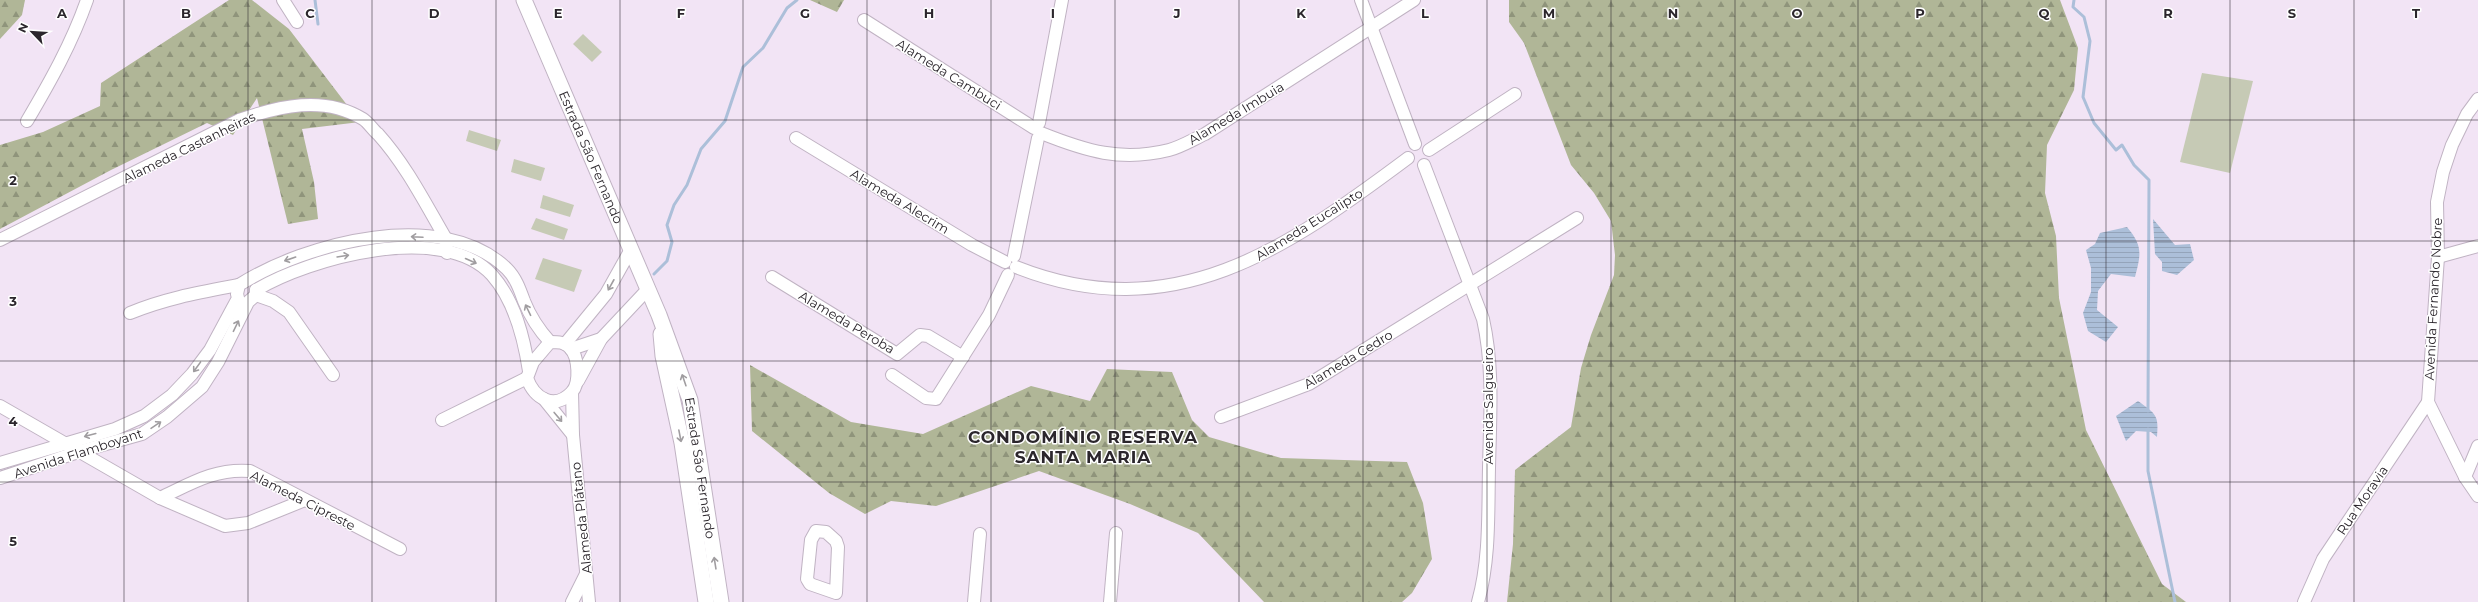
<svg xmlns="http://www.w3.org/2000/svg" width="2478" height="602" viewBox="0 0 2478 602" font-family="Montserrat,sans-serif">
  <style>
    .green { fill: #c6cab5 }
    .forest { fill: url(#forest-firs) }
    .water { fill: url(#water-rules) }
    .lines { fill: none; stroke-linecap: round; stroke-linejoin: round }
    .stream { stroke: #acbfd9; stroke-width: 3 }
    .minor-casing { stroke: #c0b3c3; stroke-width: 14 }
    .major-casing { stroke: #c0b3c3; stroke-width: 17 }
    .minor { stroke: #fff; stroke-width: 12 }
    .major { stroke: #fff; stroke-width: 15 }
    .oneway { stroke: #a09da0 }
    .grid { fill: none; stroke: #2b262c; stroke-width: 1; stroke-opacity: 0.55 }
    .labels { text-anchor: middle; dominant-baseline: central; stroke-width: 3; stroke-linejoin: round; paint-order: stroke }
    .street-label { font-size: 13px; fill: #2b262c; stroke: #fff }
    .district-label { font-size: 17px; font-weight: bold; letter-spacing: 1px; fill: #2b262c; stroke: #fff }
    .grid-label { font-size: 13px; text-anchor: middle; font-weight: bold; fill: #2b262c; stroke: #fff; stroke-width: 3; stroke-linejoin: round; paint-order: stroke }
  </style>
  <defs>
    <pattern id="forest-firs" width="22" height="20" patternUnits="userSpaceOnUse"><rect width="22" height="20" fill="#b0b697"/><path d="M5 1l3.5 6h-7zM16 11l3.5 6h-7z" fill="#8f947b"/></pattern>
    <pattern id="water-rules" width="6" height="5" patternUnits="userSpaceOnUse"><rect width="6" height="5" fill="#acbfd9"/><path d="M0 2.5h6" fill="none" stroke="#94a4ba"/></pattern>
  </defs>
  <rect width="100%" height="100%" fill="#f2e4f5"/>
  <!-- green -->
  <g class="green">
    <path d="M 583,34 L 602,52 L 592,62 L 573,44 Z"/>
    <path d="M 2202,73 L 2253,81 L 2230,173 L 2180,162 Z"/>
    <path d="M 469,130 L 501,140 L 497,151 L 466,141 Z"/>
    <path d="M 514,159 L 545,168 L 541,181 L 511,172 Z"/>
    <path d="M 543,195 L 574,205 L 570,217 L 540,208 Z"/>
    <path d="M 536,218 L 568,229 L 564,240 L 531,229 Z"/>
    <path d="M 543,258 L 582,270 L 574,292 L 535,279 Z"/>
  </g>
  <!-- forest -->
  <g class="forest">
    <path d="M 0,0 L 25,0 L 22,15 L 0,39 Z"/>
    <path d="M 229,0 L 252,0 L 289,29 L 360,122 L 302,129 L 314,182 L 318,219 L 288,224 L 257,98 L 233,135 L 207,123 L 111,170 L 0,229 L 0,145 L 43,132 L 100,106 L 101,83 Z"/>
    <path d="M 810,0 L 844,0 L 837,12 Z"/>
    <path d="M 1509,0 L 2060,0 L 2078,48 L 2074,90 L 2047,145 L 2045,193 L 2056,236 L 2059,298 L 2086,430 L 2162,584 L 2186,602 L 1507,602 L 1513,544 L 1515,470 L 1571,427 L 1581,368 L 1591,335 L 1614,275 L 1615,255 L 1611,221 L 1594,193 L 1571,165 L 1524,43 L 1509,22 Z"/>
    <path d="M 750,365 L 851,422 L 923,434 L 1031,386 L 1090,401 L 1107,369 L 1172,372 L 1192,420 L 1209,437 L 1281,458 L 1407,462 L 1423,503 L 1432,559 L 1412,593 L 1402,602 L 1264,602 L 1198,533 L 1130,504 L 1039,471 L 936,506 L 891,501 L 865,514 L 829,493 L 752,431 Z"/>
  </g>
  <!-- water -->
  <g class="water">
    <path d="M 2153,219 L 2175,245 L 2190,244 L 2194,260 L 2177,275 L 2162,271 L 2162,262 L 2155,254 Z"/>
    <path d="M 2127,227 C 2143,246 2141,254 2135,277 L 2111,274 L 2098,291 L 2097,310 L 2118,327 L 2106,342 L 2088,331 L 2083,313 L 2091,292 L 2091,268 L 2086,250 L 2095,244 L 2100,233 Z"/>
    <path d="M 2138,401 C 2156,414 2159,415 2157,437 L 2151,432 L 2136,431 L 2126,441 L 2116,416 Z"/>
  </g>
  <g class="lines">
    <!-- stream -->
    <g class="stream">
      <path d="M 315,0 L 318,24"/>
      <path d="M 2074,0 L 2073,7 L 2084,17 L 2090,41 L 2083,97 L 2094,123 L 2116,150 L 2122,145 L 2134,165 L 2149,180 L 2148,411"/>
      <path d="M 654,274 L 667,261 L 672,242 L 667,225 L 674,205 L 687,185 L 701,149 L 725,121 L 743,67 L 763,48 L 787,8 L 797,0"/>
      <path d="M 2148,429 L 2148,471 L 2175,602"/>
    </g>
    <defs>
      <g id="minor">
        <path d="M 283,0 L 297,22"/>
        <path d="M 1361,0 L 1415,144"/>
        <path d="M 864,20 L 1034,128"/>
        <path d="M 2478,99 L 2467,114 L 2452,145 L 2443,172 L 2437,202 L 2438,257 L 2428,402 L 2465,477 L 2478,496"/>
        <path d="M 27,121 C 50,82 72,43 87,0"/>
        <path d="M 1039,123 L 1062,0"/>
        <path d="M 1041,133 C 1086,151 1121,162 1169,150 C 1181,147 1194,139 1205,134 L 1414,0"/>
        <path d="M 796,138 L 972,245 L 1005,262"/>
        <path d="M 1429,150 L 1515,94"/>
        <path d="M 1424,165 L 1483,319 C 1494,368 1490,418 1489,468 C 1488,513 1490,559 1478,602"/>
        <path d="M 0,240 L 239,120 C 279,106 324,95 363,119 C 368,122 373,130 378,134 C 406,165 425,203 446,239 L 447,253"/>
        <path d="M 1014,256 L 1038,138"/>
        <path d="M 2438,257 L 2478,246"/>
        <path d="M 1016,267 C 1173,329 1286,249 1408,158"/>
        <path d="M 772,277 L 897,354 L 920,335 L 928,336 L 963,357"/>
        <path d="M 256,290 C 309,258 443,221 492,275 C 515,301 524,338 529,371"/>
        <path d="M 256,295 L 273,301 L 289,312 L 333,375"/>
        <path d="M 130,313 C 166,298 202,292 239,285"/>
        <path d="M 550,342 C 558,342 565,342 570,348 C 579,357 580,383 572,392 C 554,411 534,398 527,378 L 533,362 Z"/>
        <path d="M 565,344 L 606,294 L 630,251"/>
        <path d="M 571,349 L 601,339"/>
        <path d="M 892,375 L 926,398 L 936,399 L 989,315 L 1008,275"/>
        <path d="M 578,381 L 601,339 L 648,289"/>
        <path d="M 572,392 L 573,435 L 589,602"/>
        <path d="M 544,399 L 573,435"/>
        <path d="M 0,406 L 160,498 L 225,526 L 248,523 L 305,500"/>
        <path d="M 1221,417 L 1309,384 L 1577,218"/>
        <path d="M 442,420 L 527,378"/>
        <path d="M 0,463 L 115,429 L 144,416 L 172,395 L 192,374 L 210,350 L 238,298 L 237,294 L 239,285 C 305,243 443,206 507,269 C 516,278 520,290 524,301 C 530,316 539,330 550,342"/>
        <path d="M 2465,477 L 2478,446"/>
        <path d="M 0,478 L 81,451 L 142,434 L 167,417 L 202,387 L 218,362 L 248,302 L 256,295 L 256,290"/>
        <path d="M 160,498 C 190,484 215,468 250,471 L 400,549"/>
        <path d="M 816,531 L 826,532 L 836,541 L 838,547 L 836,593 L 810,584 L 807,579 L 811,540 Z"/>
        <path d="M 572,602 L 586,574"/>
        <path d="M 974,602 L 980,534"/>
        <path d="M 1110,602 L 1116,533"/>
        <path d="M 2304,602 L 2323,559 L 2428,402"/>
      </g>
      <g id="major">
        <path id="s1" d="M 524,0 L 659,315 L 690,400 L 721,602"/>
        <path d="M 661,334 L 663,356 L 682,443 L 706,602"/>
      </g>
    </defs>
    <!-- minor casing -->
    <use href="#minor" class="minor-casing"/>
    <!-- major casing -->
    <use href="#major" class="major-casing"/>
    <!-- minor -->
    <use href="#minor" class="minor"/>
    <!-- major -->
    <use href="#major" class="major"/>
  </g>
  <!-- one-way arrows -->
  <defs><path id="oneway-shaft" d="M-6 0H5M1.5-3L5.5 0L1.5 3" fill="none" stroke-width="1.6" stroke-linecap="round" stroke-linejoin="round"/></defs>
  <g class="oneway">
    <use href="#oneway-shaft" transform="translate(417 237) rotate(-177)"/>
    <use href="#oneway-shaft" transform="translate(343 256) rotate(-9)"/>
    <use href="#oneway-shaft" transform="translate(290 259) rotate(161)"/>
    <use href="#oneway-shaft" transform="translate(471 261) rotate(24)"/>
    <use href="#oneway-shaft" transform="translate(611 285) rotate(119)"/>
    <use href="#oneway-shaft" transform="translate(528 310) rotate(-116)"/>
    <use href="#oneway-shaft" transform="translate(236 326) rotate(-64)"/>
    <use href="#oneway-shaft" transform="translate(197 367) rotate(126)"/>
    <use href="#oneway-shaft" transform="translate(684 380) rotate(-109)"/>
    <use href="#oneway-shaft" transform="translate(558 417) rotate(50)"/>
    <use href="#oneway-shaft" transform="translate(156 425) rotate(-34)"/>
    <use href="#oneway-shaft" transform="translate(90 435) rotate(165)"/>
    <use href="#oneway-shaft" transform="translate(680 436) rotate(79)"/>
    <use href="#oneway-shaft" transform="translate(715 563) rotate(-99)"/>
  </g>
  <!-- grid -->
  <path class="grid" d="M 124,0 L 124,602M 248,0 L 248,602M 372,0 L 372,602M 496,0 L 496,602M 620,0 L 620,602M 743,0 L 743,602M 867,0 L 867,602M 991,0 L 991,602M 1115,0 L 1115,602M 1239,0 L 1239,602M 1363,0 L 1363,602M 1487,0 L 1487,602M 1611,0 L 1611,602M 1735,0 L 1735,602M 1858,0 L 1858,602M 1982,0 L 1982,602M 2106,0 L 2106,602M 2230,0 L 2230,602M 2354,0 L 2354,602M 0,120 L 2478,120M 0,241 L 2478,241M 0,361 L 2478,361M 0,482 L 2478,482"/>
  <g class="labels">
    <!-- street labels -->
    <g class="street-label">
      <text transform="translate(949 74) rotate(32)">Alameda Cambuci</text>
      <text transform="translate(1236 113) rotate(-31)">Alameda Imbuia</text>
      <text transform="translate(189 147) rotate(-26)">Alameda Castanheiras</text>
      <text stroke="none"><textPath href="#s1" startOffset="171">Estrada São Fernando</textPath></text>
      <text transform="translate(900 201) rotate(31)">Alameda Alecrim</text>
      <text transform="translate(1309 224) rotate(-32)">Alameda Eucalipto</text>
      <text transform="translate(2433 299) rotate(-87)">Avenida Fernando Nobre</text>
      <text transform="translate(847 322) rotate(31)">Alameda Peroba</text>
      <text transform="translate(1348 359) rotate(-31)">Alameda Cedro</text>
      <text transform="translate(1488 406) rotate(-90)">Avenida Salgueiro</text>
      <text transform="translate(78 453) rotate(-18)">Avenida Flamboyant</text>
      <text stroke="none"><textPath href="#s1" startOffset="502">Estrada São Fernando</textPath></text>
      <text transform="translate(303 500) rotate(27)">Alameda Cipreste</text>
      <text transform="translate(2362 500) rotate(-56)">Rua Moravia</text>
      <text transform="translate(581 518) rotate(-96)">Alameda Plátano</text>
    </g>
    <!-- district labels -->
    <g class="district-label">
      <text x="1083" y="437">CONDOMÍNIO RESERVA<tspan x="1083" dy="20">SANTA MARIA</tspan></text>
    </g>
  </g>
  <g class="grid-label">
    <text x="62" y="18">A</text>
    <text x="186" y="18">B</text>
    <text x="310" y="18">C</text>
    <text x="434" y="18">D</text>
    <text x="558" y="18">E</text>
    <text x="681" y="18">F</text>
    <text x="805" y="18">G</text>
    <text x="929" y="18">H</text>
    <text x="1053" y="18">I</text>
    <text x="1177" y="18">J</text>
    <text x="1301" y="18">K</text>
    <text x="1425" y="18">L</text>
    <text x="1549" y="18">M</text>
    <text x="1673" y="18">N</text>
    <text x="1797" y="18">O</text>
    <text x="1920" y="18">P</text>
    <text x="2044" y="18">Q</text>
    <text x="2168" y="18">R</text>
    <text x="2292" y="18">S</text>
    <text x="2416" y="18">T</text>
    <text x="13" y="185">2</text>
    <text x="13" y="306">3</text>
    <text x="13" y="426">4</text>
    <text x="13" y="546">5</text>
  </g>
  <!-- north arrow -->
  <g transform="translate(32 32) rotate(295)" stroke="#ffffff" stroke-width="3" paint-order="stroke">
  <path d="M0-3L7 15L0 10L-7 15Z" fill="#2b262c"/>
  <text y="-6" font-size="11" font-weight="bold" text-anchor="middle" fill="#2b262c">N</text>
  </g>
</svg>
